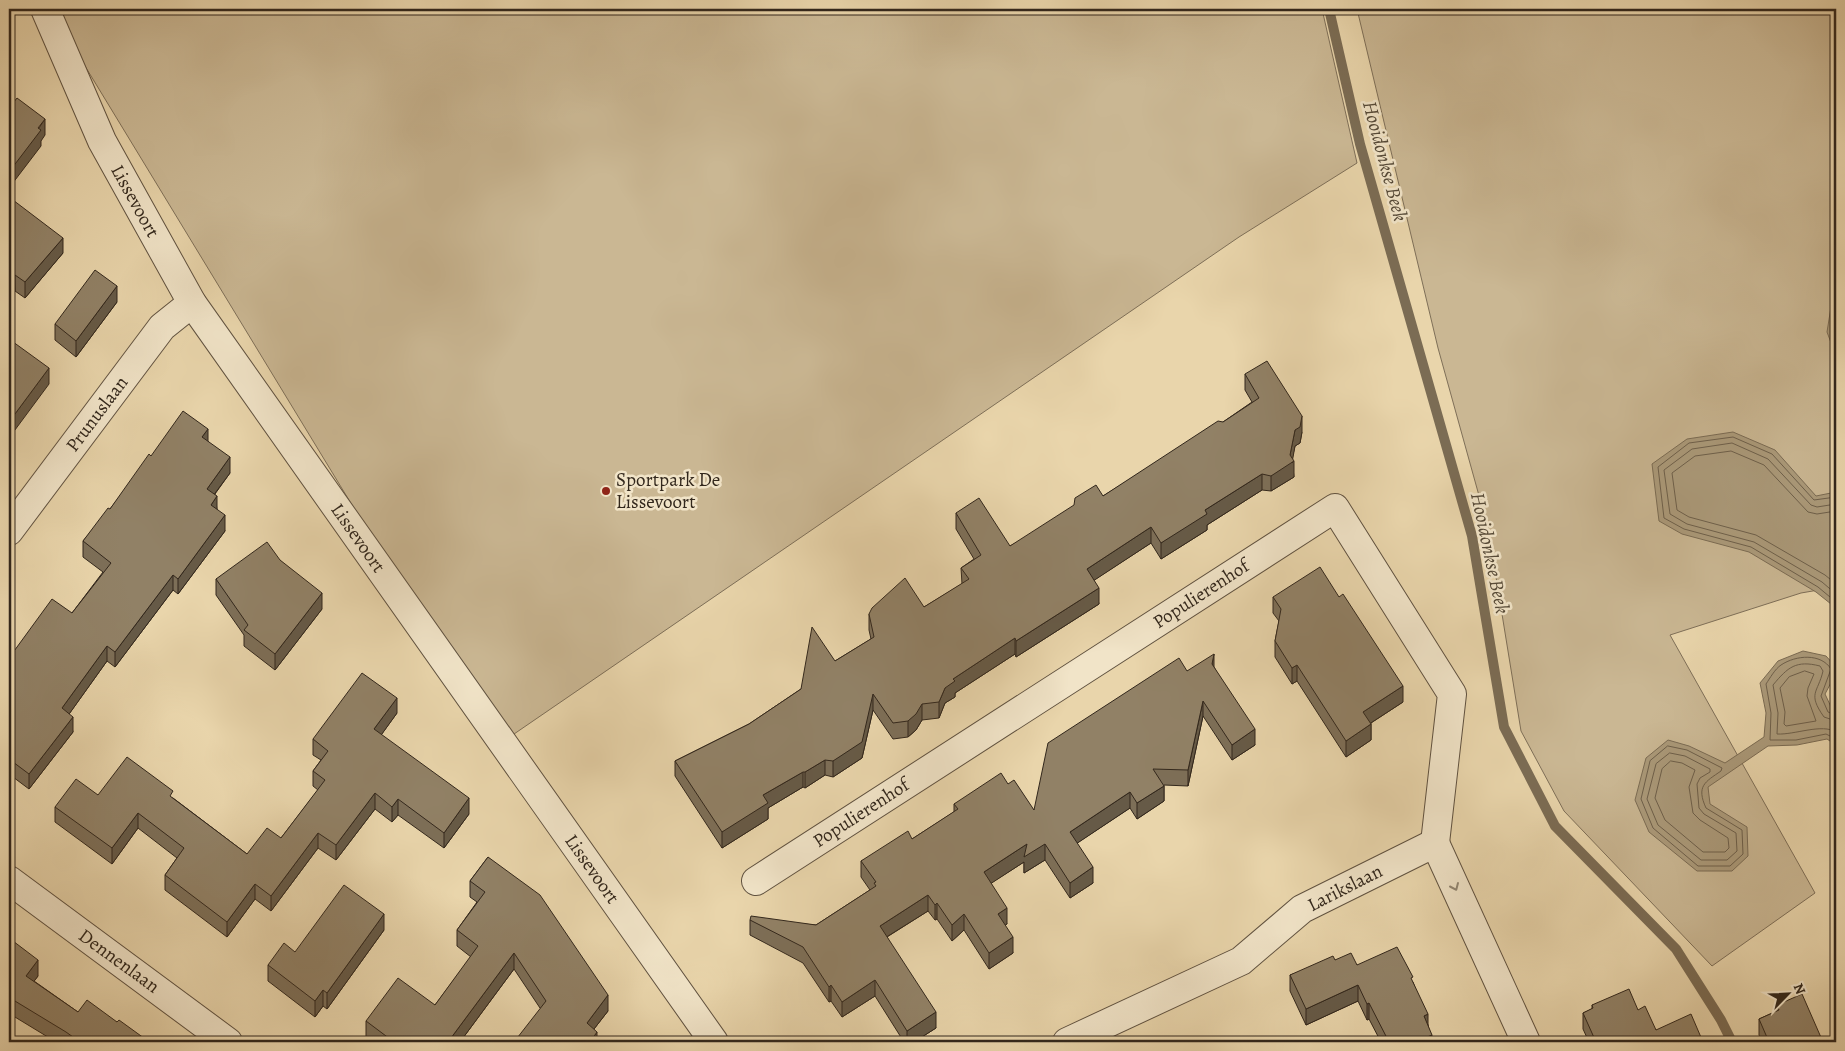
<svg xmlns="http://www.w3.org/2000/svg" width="1845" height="1051" viewBox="0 0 1845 1051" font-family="Alegreya,serif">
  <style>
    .green { fill: #cab793; stroke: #7e6f58 }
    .water { fill: #ab9a7a; stroke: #7b6c54 }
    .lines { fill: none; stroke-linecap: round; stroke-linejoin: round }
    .shore { stroke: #6e604b; stroke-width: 1 }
    .stream { stroke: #7b6c54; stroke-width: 10 }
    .minor-casing { stroke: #605240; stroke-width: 30 }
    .minor { stroke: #f1e4c8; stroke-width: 28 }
    .wall { fill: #7d6f58; stroke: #32271c }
    .shaded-wall { fill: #665a47; stroke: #32271c }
    .building { fill: #918166; stroke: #32271c }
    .oneway { stroke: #928672 }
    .poi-dot { fill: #8f2418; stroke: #f1e4c8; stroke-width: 2 }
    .labels { text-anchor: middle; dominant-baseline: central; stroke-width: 5; stroke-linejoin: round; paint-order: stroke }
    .street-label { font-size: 19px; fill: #32271c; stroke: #f1e4c8 }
    .poi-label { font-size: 19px; fill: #32271c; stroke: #f1e4c8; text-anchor: start }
    .water-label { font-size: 20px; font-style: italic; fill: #564a38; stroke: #f1e4c8 }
  </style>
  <rect width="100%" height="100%" fill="#e9d5ab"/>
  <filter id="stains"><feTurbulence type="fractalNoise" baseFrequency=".004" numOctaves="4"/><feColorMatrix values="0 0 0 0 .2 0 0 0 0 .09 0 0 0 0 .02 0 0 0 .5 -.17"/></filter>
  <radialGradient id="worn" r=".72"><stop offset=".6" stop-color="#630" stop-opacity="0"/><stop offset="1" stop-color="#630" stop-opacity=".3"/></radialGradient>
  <!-- green -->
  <g class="green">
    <path d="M 56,9 L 1322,9 L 1357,163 L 1239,237 L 498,745 L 60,25 Z"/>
    <path d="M 1357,9 L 1836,9 L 1836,587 L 1801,593 L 1670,635 L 1815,893 L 1712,966 L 1564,811 L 1521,731 L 1488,528 L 1438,348 Z"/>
  </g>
  <!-- water -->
  <g class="water">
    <path d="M 1836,305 L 1836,356 L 1827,332 L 1831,307 Z"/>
    <path d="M 1733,432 L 1775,450 L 1816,496 L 1836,492 L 1836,608 L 1816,592 L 1749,552 L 1682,534 L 1659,521 L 1652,464 L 1687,439 Z"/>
    <path d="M 1803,651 L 1826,656 L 1835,666 L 1833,679 L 1825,694 L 1832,709 L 1836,711 L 1836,745 L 1827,739 L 1797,745 L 1768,746 L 1708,787 L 1710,804 L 1747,827 L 1748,856 L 1732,871 L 1697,871 L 1649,832 L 1635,800 L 1646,758 L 1668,740 L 1689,746 L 1725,763 L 1764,737 L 1766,713 L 1760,683 L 1778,661 Z"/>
  </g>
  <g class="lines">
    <!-- shore -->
    <g class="shore">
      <path d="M 1836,497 L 1814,500 L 1772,454 L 1733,437 L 1689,443 L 1658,467 L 1664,518 L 1684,529 L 1751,547 L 1818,587 L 1836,602"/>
      <path d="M 1836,504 L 1817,507 L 1811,505 L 1768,459 L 1732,443 L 1692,449 L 1664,470 L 1670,514 L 1687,524 L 1754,542 L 1822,582 L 1836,594"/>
      <path d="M 1836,511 L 1817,514 L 1808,512 L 1764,465 L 1731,451 L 1695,456 L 1672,473 L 1677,510 L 1689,517 L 1756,535 L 1825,575 L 1836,584"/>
      <path d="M 1805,671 L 1814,674 L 1808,688 L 1807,696 L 1816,721 L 1786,726 L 1784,724 L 1785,712 L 1780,688 L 1789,677 Z"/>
      <path d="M 1836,715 L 1828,712 L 1821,696 L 1831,669 C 1821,653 1796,655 1781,665 C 1775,669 1770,678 1766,684 L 1771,713 L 1770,740 L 1796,740 L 1826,734 L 1836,739"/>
      <path d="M 1836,721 L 1824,717 C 1807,693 1818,693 1823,671 L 1820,666 C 1796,660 1788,667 1773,685 L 1778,713 L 1777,734 C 1795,735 1822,723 1836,732"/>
      <path d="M 1668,746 L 1687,750 L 1722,768 L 1721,771 C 1705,782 1696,786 1706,808 L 1742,830 L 1743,854 L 1730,866 L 1698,866 L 1653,828 L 1641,799 L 1650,761 Z"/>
      <path d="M 1670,753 L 1685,756 L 1710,769 L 1710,772 L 1700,778 L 1697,784 L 1699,808 L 1704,814 L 1736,833 L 1737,851 L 1727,860 L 1701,860 L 1658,825 L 1647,799 L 1656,764 Z"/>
      <path d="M 1671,761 L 1682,763 L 1695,770 L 1689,787 L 1693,813 L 1700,820 L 1728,838 L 1729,848 L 1725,852 L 1703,852 L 1665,820 L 1655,798 L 1662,769 Z"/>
    </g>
    <!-- stream -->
    <path class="stream" d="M 1329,9 L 1360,144 L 1472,536 L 1504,727 L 1555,826 L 1676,949 L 1721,1020 L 1732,1042"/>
    <defs>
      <g id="minor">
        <path d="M 45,9 L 102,141 L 192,303 L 714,1042"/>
        <path d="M 9,531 L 162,327 L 192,303"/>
        <path d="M 1435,843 L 1526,1042"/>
        <path d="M 9,880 L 228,1042"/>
        <path d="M 756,881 L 1335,508 L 1452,694 L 1435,843"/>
        <path d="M 1067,1042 L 1241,961 L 1302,909 L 1435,843"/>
      </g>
    </defs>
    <!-- minor casing -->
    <use href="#minor" class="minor-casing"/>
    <!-- minor -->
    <use href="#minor" class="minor"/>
  </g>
  <!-- wall -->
  <g class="wall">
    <path d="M 9,197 L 63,253 L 25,298 L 15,291 Z"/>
    <path d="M 117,302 L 76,357 L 55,340 L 55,324 Z"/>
    <path d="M 1245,374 L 1302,432 L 1300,443 L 1295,446 L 1292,459 L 1294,477 L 1271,491 L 1262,490 L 1207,525 L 1207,530 L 1161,559 L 1151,543 L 1094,580 L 1099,604 L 1016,657 L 1015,654 L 955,693 L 955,697 L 945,703 L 939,718 L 922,720 L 916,730 L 908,737 L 893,739 L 873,710 L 862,758 L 833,777 L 825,775 L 805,788 L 803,787 L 768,808 L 768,819 L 722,848 L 675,776 L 675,761 L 749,724 L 801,689 L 835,661 L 871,639 L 869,630 L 869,614 L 924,607 L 962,584 L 961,568 L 974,559 L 956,529 L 956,513 L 1010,546 L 1103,496 L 1223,422 L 1252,402 L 1245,390 Z"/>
    <path d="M 208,441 L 230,473 L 215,494 L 217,510 L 225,531 L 178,594 L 173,590 L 115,667 L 107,661 L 69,714 L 73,732 L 29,789 L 9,774 L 9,658 L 72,613 L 103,572 L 83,557 L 83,541 L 110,509 L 151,456 Z"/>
    <path d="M 280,560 L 322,609 L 275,670 L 244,646 L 244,635 L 216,595 L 216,579 Z"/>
    <path d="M 1273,597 L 1403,702 L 1371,723 L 1371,740 L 1346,757 L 1297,681 L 1292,684 L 1275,657 L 1275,641 L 1279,621 L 1273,613 Z"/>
    <path d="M 1214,667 L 1255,745 L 1232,760 L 1203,716 L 1188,786 L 1164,785 L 1164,801 L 1137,819 L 1130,808 L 1077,843 L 1093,883 L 1070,898 L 1045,860 L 1024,873 L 1024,862 L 991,883 L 1007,924 L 1005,925 L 1013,953 L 989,969 L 964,930 L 952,941 L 937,919 L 935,920 L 928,911 L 887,937 L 936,1028 L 914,1042 L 904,1042 L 875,996 L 842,1017 L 831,1001 L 829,1002 L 803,963 L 750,935 L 750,920 L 816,925 L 870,890 L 861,877 L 861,861 L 912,839 L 954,812 L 954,804 L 1008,784 L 1034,810 L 1187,671 Z"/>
    <path d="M 397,713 L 381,735 L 469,814 L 444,848 L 398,815 L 392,822 L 375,809 L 336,860 L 318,848 L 271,911 L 255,899 L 227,937 L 165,890 L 165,875 L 177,858 L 138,828 L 112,864 L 55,822 L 55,807 L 98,795 L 173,798 L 247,854 L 281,838 L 318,790 L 313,786 L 313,771 L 321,760 L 313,755 L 313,739 Z"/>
    <path d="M 488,857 L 608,1011 L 594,1029 L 597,1042 L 540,1008 L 514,969 L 460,1042 L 373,1042 L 366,1037 L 366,1021 L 435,1005 L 471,957 L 457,946 L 457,930 L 477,902 L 470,897 L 470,881 Z"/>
    <path d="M 384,930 L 327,1009 L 323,1006 L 315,1017 L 268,981 L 268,965 L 295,952 Z"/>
    <path d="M 9,938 L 38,976 L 34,981 L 78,1012 L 117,1022 L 148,1042 L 56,1042 L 10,1014 Z"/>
    <path d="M 1335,960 L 1357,965 L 1413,982 L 1428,1025 L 1432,1042 L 1381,1042 L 1369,1019 L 1367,1020 L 1358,1001 L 1306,1025 L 1290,991 L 1290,975 Z"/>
    <path d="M 1592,1005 L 1638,1010 L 1656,1030 L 1703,1042 L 1589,1042 L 1583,1029 L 1583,1013 L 1592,1009 Z"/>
    <path d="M 1777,1005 L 1823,1042 L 1762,1042 L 1759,1035 L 1759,1019 L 1777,1011 Z"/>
  </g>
  <!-- shaded-wall -->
  <g class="shaded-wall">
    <path d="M 45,119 L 45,135 L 41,141 L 41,146 L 9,188 L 9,172 Z"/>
    <path d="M 63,238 L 63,253 L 25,298 L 25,282 Z"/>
    <path d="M 15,275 L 15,291 L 9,299 L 9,284 Z"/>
    <path d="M 117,286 L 117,302 L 76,357 L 76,341 Z"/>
    <path d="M 49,368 L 49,384 L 9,438 L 9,422 Z"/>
    <path d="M 1302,416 L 1302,432 L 1300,443 L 1295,446 L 1292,463 L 1294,461 L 1294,477 L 1271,491 L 1271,476 L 1290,455 L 1295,430 Z"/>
    <path d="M 208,429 L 208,444 L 202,437 Z"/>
    <path d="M 230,457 L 230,473 L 207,504 L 207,489 Z"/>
    <path d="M 1262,474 L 1262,490 L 1207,525 L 1207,530 L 1161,559 L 1161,543 L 1205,510 Z"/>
    <path d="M 217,496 L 217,512 L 211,505 Z"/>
    <path d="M 225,515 L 225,531 L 178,594 L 178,579 Z"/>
    <path d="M 1151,527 L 1151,543 L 1087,585 L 1087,569 Z"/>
    <path d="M 173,575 L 173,590 L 115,667 L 115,652 Z"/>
    <path d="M 1099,588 L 1099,604 L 1016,657 L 1016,641 Z"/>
    <path d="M 322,593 L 322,609 L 275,670 L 275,654 Z"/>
    <path d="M 1015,638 L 1015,654 L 955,693 L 955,697 L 945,703 L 939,718 L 939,702 L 945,688 L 953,679 Z"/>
    <path d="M 107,646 L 107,661 L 62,724 L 62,708 Z"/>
    <path d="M 1214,654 L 1214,669 L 1212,664 Z"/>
    <path d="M 1297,665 L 1297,681 L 1292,684 L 1292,668 Z"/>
    <path d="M 1403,686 L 1403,702 L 1363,728 L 1363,712 Z"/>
    <path d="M 873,694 L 873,710 L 862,758 L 833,777 L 833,761 Z"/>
    <path d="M 397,698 L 397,713 L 374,745 L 374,729 Z"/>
    <path d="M 1203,701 L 1203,716 L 1188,786 L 1188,770 Z"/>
    <path d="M 922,704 L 922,720 L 916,730 L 908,737 L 908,721 Z"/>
    <path d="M 73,717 L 73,732 L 29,789 L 29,774 Z"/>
    <path d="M 1371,724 L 1371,740 L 1346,757 L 1346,741 Z"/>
    <path d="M 1255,729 L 1255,745 L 1232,760 L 1232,745 Z"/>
    <path d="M 825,760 L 825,775 L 805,788 L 805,772 Z"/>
    <path d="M 803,772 L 803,787 L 768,808 L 768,819 L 722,848 L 722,832 L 763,795 Z"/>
    <path d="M 1164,786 L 1164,801 L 1137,819 L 1137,803 Z"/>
    <path d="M 1130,792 L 1130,808 L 1070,848 L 1070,832 Z"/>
    <path d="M 375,793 L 375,809 L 336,860 L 336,845 Z"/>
    <path d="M 469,798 L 469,814 L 444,848 L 444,833 Z"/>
    <path d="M 398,799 L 398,815 L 392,822 L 392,807 Z"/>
    <path d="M 138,813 L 138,828 L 112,864 L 112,848 Z"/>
    <path d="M 318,833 L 318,848 L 271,911 L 271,896 Z"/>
    <path d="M 1027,844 L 1045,844 L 1045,860 L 1024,873 L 1024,862 L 984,888 L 984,872 Z"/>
    <path d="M 1093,867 L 1093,883 L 1070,898 L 1070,883 Z"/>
    <path d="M 255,884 L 255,899 L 227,937 L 227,922 Z"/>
    <path d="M 928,895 L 928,911 L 880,941 L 880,926 Z"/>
    <path d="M 937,903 L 937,919 L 935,920 L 935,905 Z"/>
    <path d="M 1007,908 L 1007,924 L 998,930 L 998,914 Z"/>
    <path d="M 384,914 L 384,930 L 327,1009 L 327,993 Z"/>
    <path d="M 964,914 L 964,930 L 952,941 L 952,925 Z"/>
    <path d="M 1013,937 L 1013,953 L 989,969 L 989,953 Z"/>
    <path d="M 514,953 L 514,969 L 460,1042 L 448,1042 Z"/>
    <path d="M 38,960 L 38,976 L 26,992 L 26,976 Z"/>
    <path d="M 875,980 L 875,996 L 842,1017 L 842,1002 Z"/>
    <path d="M 831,985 L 831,1001 L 829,1002 L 829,987 Z"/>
    <path d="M 1358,985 L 1358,1001 L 1306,1025 L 1306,1009 Z"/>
    <path d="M 323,990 L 323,1006 L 315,1017 L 315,1001 Z"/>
    <path d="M 608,995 L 608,1011 L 587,1038 L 587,1023 Z"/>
    <path d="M 10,998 L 10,1014 L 9,1017 L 9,1001 Z"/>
    <path d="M 1369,1003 L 1369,1019 L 1367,1020 L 1367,1004 Z"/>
    <path d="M 936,1012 L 936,1028 L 914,1042 L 907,1042 L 907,1031 Z"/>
    <path d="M 1428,1014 L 1428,1030 L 1424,1016 Z"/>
    <path d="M 597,1032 L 597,1042 L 590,1042 Z"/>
    <path d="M 1432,1035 L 1432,1042 L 1415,1042 Z"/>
  </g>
  <!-- building -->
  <g class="building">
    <path d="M 17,98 L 45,119 L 38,128 L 41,130 L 9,172 L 9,106 L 10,107 Z"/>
    <path d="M 9,197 L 63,238 L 25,282 L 15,275 L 9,284 Z"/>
    <path d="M 95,270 L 117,286 L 76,341 L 55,324 Z"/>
    <path d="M 9,339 L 49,368 L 9,422 Z"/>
    <path d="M 1267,361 L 1302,416 L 1300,427 L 1295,430 L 1290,455 L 1294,461 L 1271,476 L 1262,474 L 1205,510 L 1207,514 L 1161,543 L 1151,527 L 1087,569 L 1099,588 L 1016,641 L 1015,638 L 953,679 L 955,681 L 945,688 L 939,702 L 922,704 L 916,714 L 908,721 L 893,723 L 873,694 L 862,742 L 833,761 L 825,760 L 805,772 L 803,772 L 763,795 L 768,803 L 722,832 L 675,761 L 749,724 L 801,689 L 812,627 L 835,661 L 874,637 L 869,614 L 872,608 L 905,578 L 924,607 L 969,579 L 961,568 L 981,555 L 956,513 L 979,498 L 1010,546 L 1074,505 L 1075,498 L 1096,485 L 1103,496 L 1218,421 L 1223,422 L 1259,398 L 1245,374 Z"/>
    <path d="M 183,411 L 208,429 L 202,437 L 230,457 L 207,489 L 217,496 L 211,505 L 225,515 L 178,579 L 173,575 L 115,652 L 107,646 L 62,708 L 73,717 L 29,774 L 9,759 L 9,658 L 52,599 L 72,613 L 111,563 L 83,541 L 108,508 L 110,509 L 149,454 L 151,456 Z"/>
    <path d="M 267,542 L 280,560 L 322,593 L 275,654 L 244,630 L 248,625 L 216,579 Z"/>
    <path d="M 1320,567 L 1339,597 L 1343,594 L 1403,686 L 1363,712 L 1371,724 L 1346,741 L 1297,665 L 1292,668 L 1275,641 L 1281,609 L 1273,597 Z"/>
    <path d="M 1214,654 L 1212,664 L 1255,729 L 1232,745 L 1203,701 L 1188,770 L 1153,769 L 1164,786 L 1137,803 L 1130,792 L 1070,832 L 1093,867 L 1070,883 L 1045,844 L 1024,857 L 1027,844 L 984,872 L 1007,908 L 998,914 L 1013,937 L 989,953 L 964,914 L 952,925 L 937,903 L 935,905 L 928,895 L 880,926 L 936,1012 L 907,1031 L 875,980 L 842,1002 L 831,985 L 829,987 L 803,947 L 750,920 L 751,916 L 816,925 L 876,886 L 874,883 L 876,882 L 861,861 L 908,831 L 912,839 L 958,809 L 954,804 L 1001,773 L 1008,784 L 1014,780 L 1034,810 L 1048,743 L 1179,658 L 1187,671 Z"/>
    <path d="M 362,673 L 397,698 L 374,729 L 469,798 L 444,833 L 398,799 L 392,807 L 375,793 L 336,845 L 318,833 L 271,896 L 255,884 L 227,922 L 165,875 L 184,848 L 138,813 L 112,848 L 55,807 L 76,779 L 98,795 L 127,757 L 173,791 L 170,796 L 247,854 L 267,828 L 281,838 L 325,780 L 313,771 L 328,751 L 313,739 Z"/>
    <path d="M 488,857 L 540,895 L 608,995 L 587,1023 L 597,1032 L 590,1042 L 514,1042 L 546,1001 L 514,953 L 448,1042 L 394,1042 L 366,1021 L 398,978 L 435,1005 L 478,946 L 457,930 L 485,892 L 470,881 Z"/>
    <path d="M 344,885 L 384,914 L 327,993 L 323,990 L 315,1001 L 268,965 L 284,943 L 295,952 Z"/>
    <path d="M 9,938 L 38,960 L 26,976 L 78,1012 L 87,1000 L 117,1022 L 119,1020 L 148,1041 L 147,1042 L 80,1042 L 66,1032 L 10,998 L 9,1001 Z"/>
    <path d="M 1397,947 L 1413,977 L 1411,978 L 1428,1014 L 1424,1016 L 1432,1035 L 1415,1042 L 1389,1042 L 1369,1003 L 1367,1004 L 1358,985 L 1306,1009 L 1290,975 L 1333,956 L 1335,960 L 1351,953 L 1357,965 Z"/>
    <path d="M 1629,989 L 1638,1010 L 1645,1006 L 1656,1030 L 1691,1014 L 1703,1042 L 1596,1042 L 1583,1013 L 1593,1008 L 1592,1005 Z"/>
    <path d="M 1802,994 L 1823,1042 L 1769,1042 L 1759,1019 L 1779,1010 L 1777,1005 Z"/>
  </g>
  <!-- one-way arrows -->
  <defs><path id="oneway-chevron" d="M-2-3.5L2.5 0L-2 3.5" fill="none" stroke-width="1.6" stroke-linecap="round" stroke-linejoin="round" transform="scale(1.25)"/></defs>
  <use class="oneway" href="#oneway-chevron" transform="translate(1455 887) rotate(66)"/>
  <!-- markers -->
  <circle class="poi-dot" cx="606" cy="491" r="5"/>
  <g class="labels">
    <!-- street labels -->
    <g class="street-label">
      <text transform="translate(135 201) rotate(61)">Lissevoort</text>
      <text transform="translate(97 414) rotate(-53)">Prunuslaan</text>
      <text transform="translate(358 538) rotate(55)">Lissevoort</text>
      <text transform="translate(1201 594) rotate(-33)">Populierenhof</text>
      <text transform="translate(861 813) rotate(-33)">Populierenhof</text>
      <text transform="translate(592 869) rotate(55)">Lissevoort</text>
      <text transform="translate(1345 888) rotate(-27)">Larikslaan</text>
      <text transform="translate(119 961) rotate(36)">Dennenlaan</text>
    </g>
    <!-- poi labels -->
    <g class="poi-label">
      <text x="616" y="480">Sportpark De<tspan x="616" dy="22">Lissevoort</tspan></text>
    </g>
    <!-- water labels -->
    <g class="water-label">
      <text transform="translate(1385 161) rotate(75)">Hooidonkse Beek</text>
      <text transform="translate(1490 553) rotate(78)">Hooidonkse Beek</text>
    </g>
  </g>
  <!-- margin -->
  <rect width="1845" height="1051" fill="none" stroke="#e9d5ab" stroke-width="30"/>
  <rect x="10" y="10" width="1825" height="1031" fill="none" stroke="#32271c" stroke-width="2.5"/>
  <rect x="15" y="15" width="1815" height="1021" fill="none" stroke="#32271c"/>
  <!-- north arrow -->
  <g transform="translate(1788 994) rotate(66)" stroke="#f1e4c8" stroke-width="4" paint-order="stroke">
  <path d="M0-4L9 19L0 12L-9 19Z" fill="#32271c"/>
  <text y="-8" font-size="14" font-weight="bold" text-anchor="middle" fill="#32271c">N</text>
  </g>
  <rect width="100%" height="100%" filter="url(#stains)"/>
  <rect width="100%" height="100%" fill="url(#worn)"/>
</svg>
